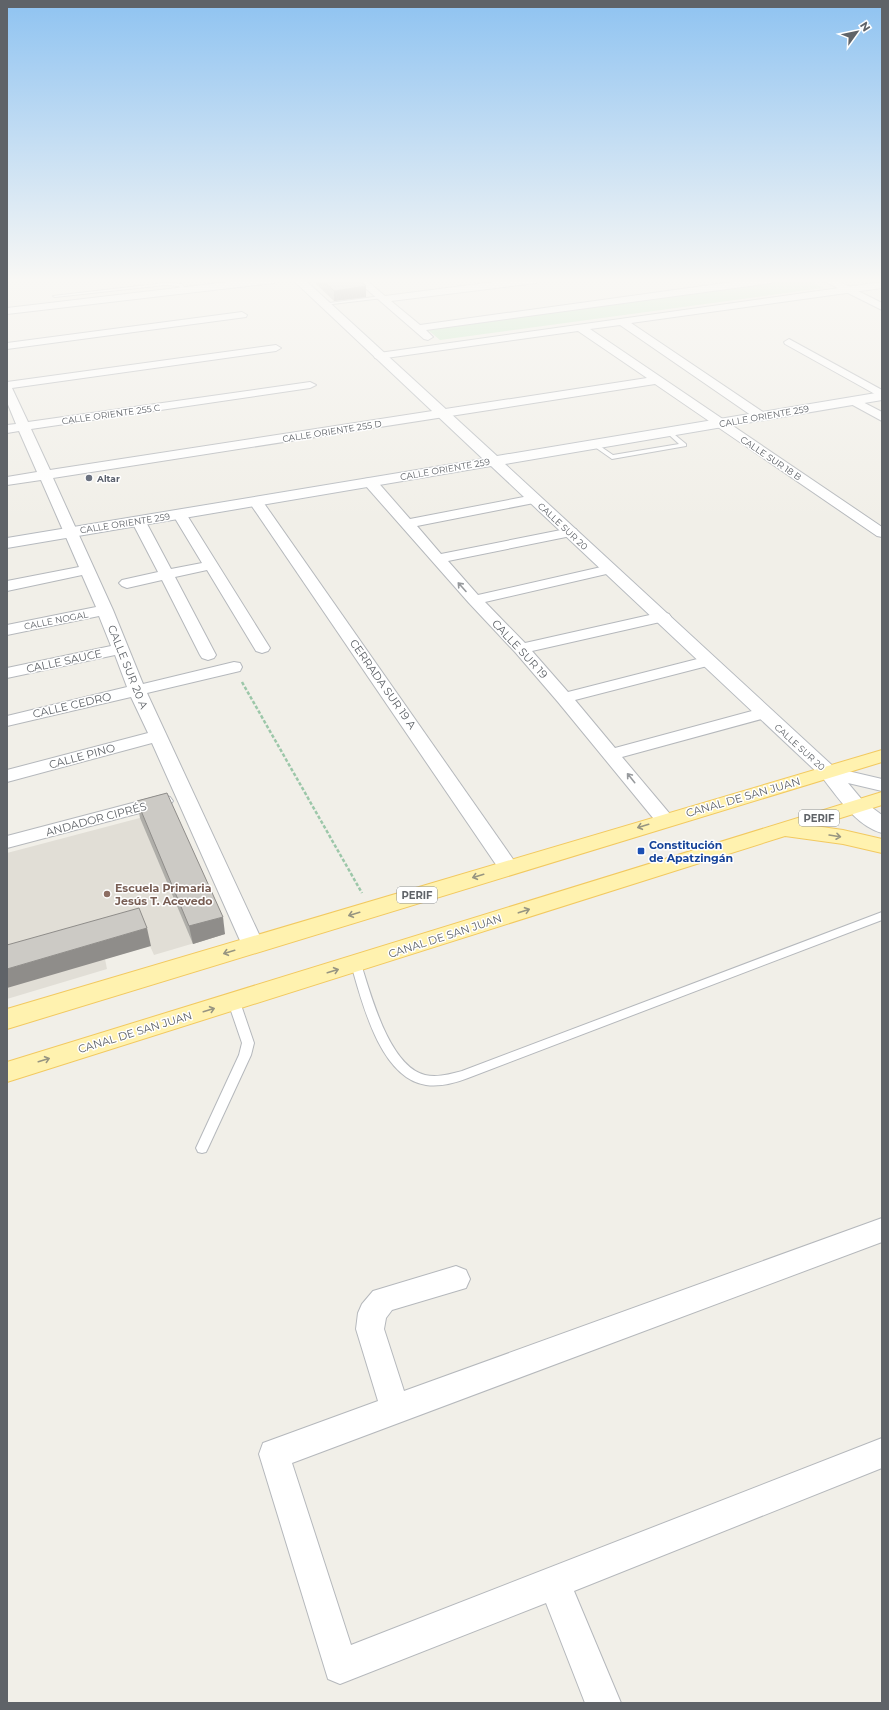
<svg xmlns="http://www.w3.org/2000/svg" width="889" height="1710" viewBox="0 0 889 1710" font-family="Montserrat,sans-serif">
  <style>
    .education { fill: #e1ded6 }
    .green { fill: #c5e8c5 }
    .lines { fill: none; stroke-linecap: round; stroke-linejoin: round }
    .lane-casing { stroke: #b5b8bc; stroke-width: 2 }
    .street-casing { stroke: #b5b8bc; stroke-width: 2 }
    .secondary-casing { stroke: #b6babf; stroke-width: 2 }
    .primary-casing { stroke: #f2c960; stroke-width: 2 }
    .path { stroke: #9cc7a9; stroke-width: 2.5; stroke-dasharray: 3.5 2; stroke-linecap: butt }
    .lane { fill: #fff; fill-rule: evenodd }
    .street { fill: #fff; fill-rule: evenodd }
    .secondary { fill: #fff; fill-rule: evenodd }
    .primary { fill: #fff2af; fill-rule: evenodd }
    .wall { fill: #afaea9 }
    .shaded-wall { fill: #8f8d8a }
    .building { fill: #cccac5; stroke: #8f8d8a }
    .oneway { stroke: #979a9d }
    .oneway2 { stroke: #979581 }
    .worship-dot { fill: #6b7280; stroke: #fff; stroke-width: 1.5 }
    .transit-dot { fill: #1a4fb4; stroke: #fff; stroke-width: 1.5 }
    .education-dot { fill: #8d6e63; stroke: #fff; stroke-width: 1.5 }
    .labels { text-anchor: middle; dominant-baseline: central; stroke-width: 3; stroke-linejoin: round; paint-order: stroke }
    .far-street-label { font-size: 9px; fill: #5f6368; stroke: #fff }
    .far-worship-label { font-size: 9px; font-weight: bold; fill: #5b616d; stroke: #fff; text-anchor: start }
    .shield { fill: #fff; stroke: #8f9295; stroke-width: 1 }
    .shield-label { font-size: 10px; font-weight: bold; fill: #5f6368 }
    .street-label { font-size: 11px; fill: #5f6368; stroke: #fff }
    .transit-label { font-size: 11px; font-weight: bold; fill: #164399; stroke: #fff; text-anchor: start }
    .education-label { font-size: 11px; font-weight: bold; fill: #785e54; stroke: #fff; text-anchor: start }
  </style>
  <rect width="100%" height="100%" fill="#f1efe8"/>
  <!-- education -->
  <path class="education" d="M 170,810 L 225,934 L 154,955 L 150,946 L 105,959 L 107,969 L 7,999 L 7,853 Z"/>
  <!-- green -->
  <path class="green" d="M 793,280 L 808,280 L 823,288 L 440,340 L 428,330 Z"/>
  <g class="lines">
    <defs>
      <g id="lane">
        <path d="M 165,283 L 182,284 L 186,290 L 182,291 L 179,286 L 165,285 L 55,297 L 53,296 Z"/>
        <path d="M 381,296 L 383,298 L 324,305 L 322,304 Z"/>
        <path d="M 669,430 L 686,444 L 686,446 L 612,459 L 592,445 L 597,444 L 613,455 L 679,444 L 667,433 L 667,431 Z"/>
        <path d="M 882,912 L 882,920 L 468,1078 C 455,1083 440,1087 426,1085 C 380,1078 362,1002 351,964 L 352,961 L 360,961 L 361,964 C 371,995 389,1066 425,1075 C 437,1078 450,1074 462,1071 Z"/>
        <path d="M 234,998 L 238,999 L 240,1002 L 254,1043 L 251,1055 L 208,1148 L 206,1152 L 202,1153 L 198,1152 L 196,1148 L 239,1055 L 242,1043 L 228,1002 L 230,999 Z"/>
      </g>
      <g id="street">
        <path d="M 245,280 L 278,280 L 274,283 L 7,314 L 7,308 Z"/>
        <path d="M 356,280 L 366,280 L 385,296 L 509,280 L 540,280 L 536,283 L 391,301 L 420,325 L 747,280 L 775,280 L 771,283 L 426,330 L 433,337 L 428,340 L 424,339 Z"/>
        <path d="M 882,282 L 882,288 L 631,323 L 766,414 L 768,417 L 766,420 L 758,420 L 620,325 L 590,329 L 882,527 L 882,537 L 877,536 L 655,384 L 53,478 L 113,610 L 143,684 L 234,662 L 240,663 L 242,667 L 240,671 L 147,693 L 264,945 L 261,950 L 253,953 L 245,950 L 242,945 L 152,743 L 7,782 L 7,770 L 148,733 L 131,697 L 7,726 L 7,716 L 127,687 L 115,655 L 7,678 L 7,668 L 111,646 L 99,616 L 7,635 L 7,625 L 96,607 L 82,575 L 7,591 L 7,581 L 79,567 L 41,480 L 7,485 L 7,477 L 37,472 L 19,431 L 7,433 L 7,425 L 16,424 L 7,402 L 7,382 L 276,345 L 281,348 L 276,351 L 12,388 L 28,422 L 310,382 L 316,385 L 310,388 L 31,429 L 50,470 L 647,378 L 578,331 L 379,359 L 375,358 L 374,356 L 379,353 Z"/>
        <path d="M 242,312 L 247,315 L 246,317 L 7,349 L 7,343 Z"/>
        <path d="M 789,339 L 882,390 L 882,398 L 785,344 L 784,342 Z"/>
        <path d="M 853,397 L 882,412 L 882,421 L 849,403 L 847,401 L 849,399 Z"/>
        <path d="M 370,478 L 375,479 L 410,519 L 534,495 L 539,496 L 541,499 L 539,502 L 534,503 L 417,526 L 441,554 L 571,528 L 576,529 L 578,532 L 576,535 L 571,536 L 448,561 L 478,595 L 610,565 L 615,566 L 617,569 L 615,572 L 485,602 L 525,643 L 663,612 L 669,614 L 671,617 L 669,620 L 532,651 L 568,692 L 709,656 L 715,658 L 717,661 L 715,664 L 575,700 L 615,748 L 763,708 L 769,709 L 772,713 L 769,717 L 622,757 L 675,820 L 672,824 L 665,826 L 658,824 L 558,702 L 515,652 L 469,603 L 365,485 L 363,482 L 365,479 Z"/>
        <path d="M 256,498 L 261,499 L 515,862 L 518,867 L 515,872 L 508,874 L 501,872 L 249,502 L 251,499 Z"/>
        <path d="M 180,511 L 185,512 L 270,648 L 268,651 L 262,653 L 256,651 L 207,570 L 175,577 L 216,655 L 214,658 L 208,660 L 202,658 L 200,655 L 162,580 L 127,588 L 122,586 L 119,583 L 122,580 L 158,572 L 132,522 L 134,519 L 144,519 L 146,522 L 171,569 L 202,563 L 173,515 L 175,512 Z"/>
        <path d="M 163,795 L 170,797 L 173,801 L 170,805 L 7,848 L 7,836 Z"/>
        <path d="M 882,1218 L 882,1242 L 292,1463 L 351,1645 L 882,1438 L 882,1468 L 574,1591 L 621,1703 L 585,1703 L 546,1603 L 340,1684 L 328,1679 L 259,1454 L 263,1443 L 378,1401 L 356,1329 L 358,1313 L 362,1304 L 373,1291 L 456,1266 L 466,1270 L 470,1279 L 466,1288 L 392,1310 L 386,1318 L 384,1329 L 404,1391 Z"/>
      </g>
      <g id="secondary">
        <path d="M 293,280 L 305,280 L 497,456 L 882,392 L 882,400 L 505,464 L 835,768 L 882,779 L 882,791 L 848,783 L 863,801 L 882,815 L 882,833 C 856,826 837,796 821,776 L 491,466 L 7,548 L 7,538 L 483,459 Z"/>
        <path d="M 822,280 L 836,280 L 882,303 L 882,310 Z"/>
      </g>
      <g id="primary">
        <path d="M 882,750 L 882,762 L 7,1029 L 7,1009 Z"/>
        <path d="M 882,792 L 882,805 L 815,826 L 843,830 L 882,839 L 882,853 L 843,844 L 785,836 L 7,1082 L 7,1062 Z"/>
      </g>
    </defs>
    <!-- lane casing -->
    <use href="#lane" class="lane-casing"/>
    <!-- street casing -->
    <use href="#street" class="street-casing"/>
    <!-- secondary casing -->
    <use href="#secondary" class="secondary-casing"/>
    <!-- primary casing -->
    <use href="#primary" class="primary-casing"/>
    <!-- path -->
    <path class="path" d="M 242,682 L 362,893"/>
    <!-- lane -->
    <use href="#lane" class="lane"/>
    <!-- street -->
    <use href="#street" class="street"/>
    <!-- secondary -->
    <use href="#secondary" class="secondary"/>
    <!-- primary -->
    <use href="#primary" class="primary"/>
  </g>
  <!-- wall -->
  <g class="wall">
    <path d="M 316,280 L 359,280 L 366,286 L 366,297 L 334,301 L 316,284 Z"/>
    <path d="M 137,801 L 225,934 L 193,944 L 140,818 Z"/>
  </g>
  <!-- shaded-wall -->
  <g class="shaded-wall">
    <path d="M 366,286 L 366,297 L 334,301 L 334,291 Z"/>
    <path d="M 223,917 L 225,934 L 193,944 L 189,926 Z"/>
    <path d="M 147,928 L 151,946 L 7,988 L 7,969 Z"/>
  </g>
  <!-- building -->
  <g class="building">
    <path d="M 322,280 L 359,280 L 366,286 L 334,291 Z"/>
    <path d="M 167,793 L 223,917 L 189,926 L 137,801 Z"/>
    <path d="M 139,908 L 147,928 L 7,969 L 7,945 Z"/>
  </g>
  <!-- one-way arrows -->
  <defs><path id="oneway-shaft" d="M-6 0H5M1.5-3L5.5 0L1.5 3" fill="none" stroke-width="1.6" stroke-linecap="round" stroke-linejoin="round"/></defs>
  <g class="oneway">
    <use href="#oneway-shaft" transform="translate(462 587) rotate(-132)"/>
    <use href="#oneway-shaft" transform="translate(631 778) rotate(-129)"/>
  </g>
  <g class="oneway2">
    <use href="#oneway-shaft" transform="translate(643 826) rotate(163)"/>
    <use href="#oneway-shaft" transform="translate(835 836) rotate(9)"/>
    <use href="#oneway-shaft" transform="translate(478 876) rotate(163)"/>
    <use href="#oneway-shaft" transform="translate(524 911) rotate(-18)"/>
    <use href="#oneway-shaft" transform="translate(354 914) rotate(163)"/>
    <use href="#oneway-shaft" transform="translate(229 952) rotate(163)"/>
    <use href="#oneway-shaft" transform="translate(333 971) rotate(-17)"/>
    <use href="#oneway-shaft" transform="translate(209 1010) rotate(-17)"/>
    <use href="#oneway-shaft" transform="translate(44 1060) rotate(-17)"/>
  </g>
  <!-- sky -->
  <linearGradient id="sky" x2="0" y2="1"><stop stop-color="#8fc3f1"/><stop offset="0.54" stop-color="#f9f8f5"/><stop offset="1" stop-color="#f9f8f5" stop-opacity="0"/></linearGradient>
  <rect width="889" height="520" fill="url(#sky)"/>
  <!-- markers -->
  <circle class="worship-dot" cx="89" cy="478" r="4"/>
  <rect class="transit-dot" x="637" y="847" width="8" height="8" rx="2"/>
  <circle class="education-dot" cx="107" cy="894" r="4"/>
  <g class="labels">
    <!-- far-street labels -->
    <g class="far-street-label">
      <text transform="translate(111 414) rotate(-8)">CALLE ORIENTE 255 C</text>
      <text transform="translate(764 416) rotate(-10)">CALLE ORIENTE 259</text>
      <text transform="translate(332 431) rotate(-9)">CALLE ORIENTE 255 D</text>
      <text transform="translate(771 458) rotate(34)">CALLE SUR 18 B</text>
      <text transform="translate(445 469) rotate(-10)">CALLE ORIENTE 259</text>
      <text transform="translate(125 523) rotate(-9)">CALLE ORIENTE 259</text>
      <text transform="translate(563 526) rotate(43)">CALLE SUR 20</text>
      <text transform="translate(56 620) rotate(-11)">CALLE NOGAL</text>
      <text transform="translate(800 747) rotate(42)">CALLE SUR 20</text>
    </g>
    <!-- far-worship labels -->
    <g class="far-worship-label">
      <text x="97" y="478">Altar</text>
    </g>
    <!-- shield labels -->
    <g class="shield">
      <rect x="799" y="810" width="40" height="16" rx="3"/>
      <rect x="397" y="887" width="40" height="16" rx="3"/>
    </g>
    <g class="shield-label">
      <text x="819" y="818">PERIF</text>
      <text x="417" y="895">PERIF</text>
    </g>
    <!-- street labels -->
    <g class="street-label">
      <text transform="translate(520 649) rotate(47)">CALLE SUR 19</text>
      <text transform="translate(64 661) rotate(-12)">CALLE SAUCE</text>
      <text transform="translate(128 667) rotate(68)">CALLE SUR 20 A</text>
      <text transform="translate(383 684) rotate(55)">CERRADA SUR 19 A</text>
      <text transform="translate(72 705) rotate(-13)">CALLE CEDRO</text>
      <text transform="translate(82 756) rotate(-15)">CALLE PINO</text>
      <text transform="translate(743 797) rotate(-16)">CANAL DE SAN JUAN</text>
      <text transform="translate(96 819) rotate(-15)">ANDADOR CIPRÉS</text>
      <text transform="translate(445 936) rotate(-18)">CANAL DE SAN JUAN</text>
      <text transform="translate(135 1032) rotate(-17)">CANAL DE SAN JUAN</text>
    </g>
    <!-- transit labels -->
    <g class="transit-label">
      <text x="649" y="845">Constitución<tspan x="649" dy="13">de Apatzingán</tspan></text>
    </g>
    <!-- education labels -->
    <g class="education-label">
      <text x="115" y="888">Escuela Primaria<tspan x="115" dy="13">Jesús T. Acevedo</tspan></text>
    </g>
  </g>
  <!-- border -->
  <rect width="889" height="1710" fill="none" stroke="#5f6368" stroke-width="16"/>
  <!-- north arrow -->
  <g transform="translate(857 32) rotate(57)" stroke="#ffffff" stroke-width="3" paint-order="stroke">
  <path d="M0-3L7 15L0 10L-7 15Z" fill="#5f6368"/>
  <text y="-6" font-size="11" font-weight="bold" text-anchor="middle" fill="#5f6368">N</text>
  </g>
</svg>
